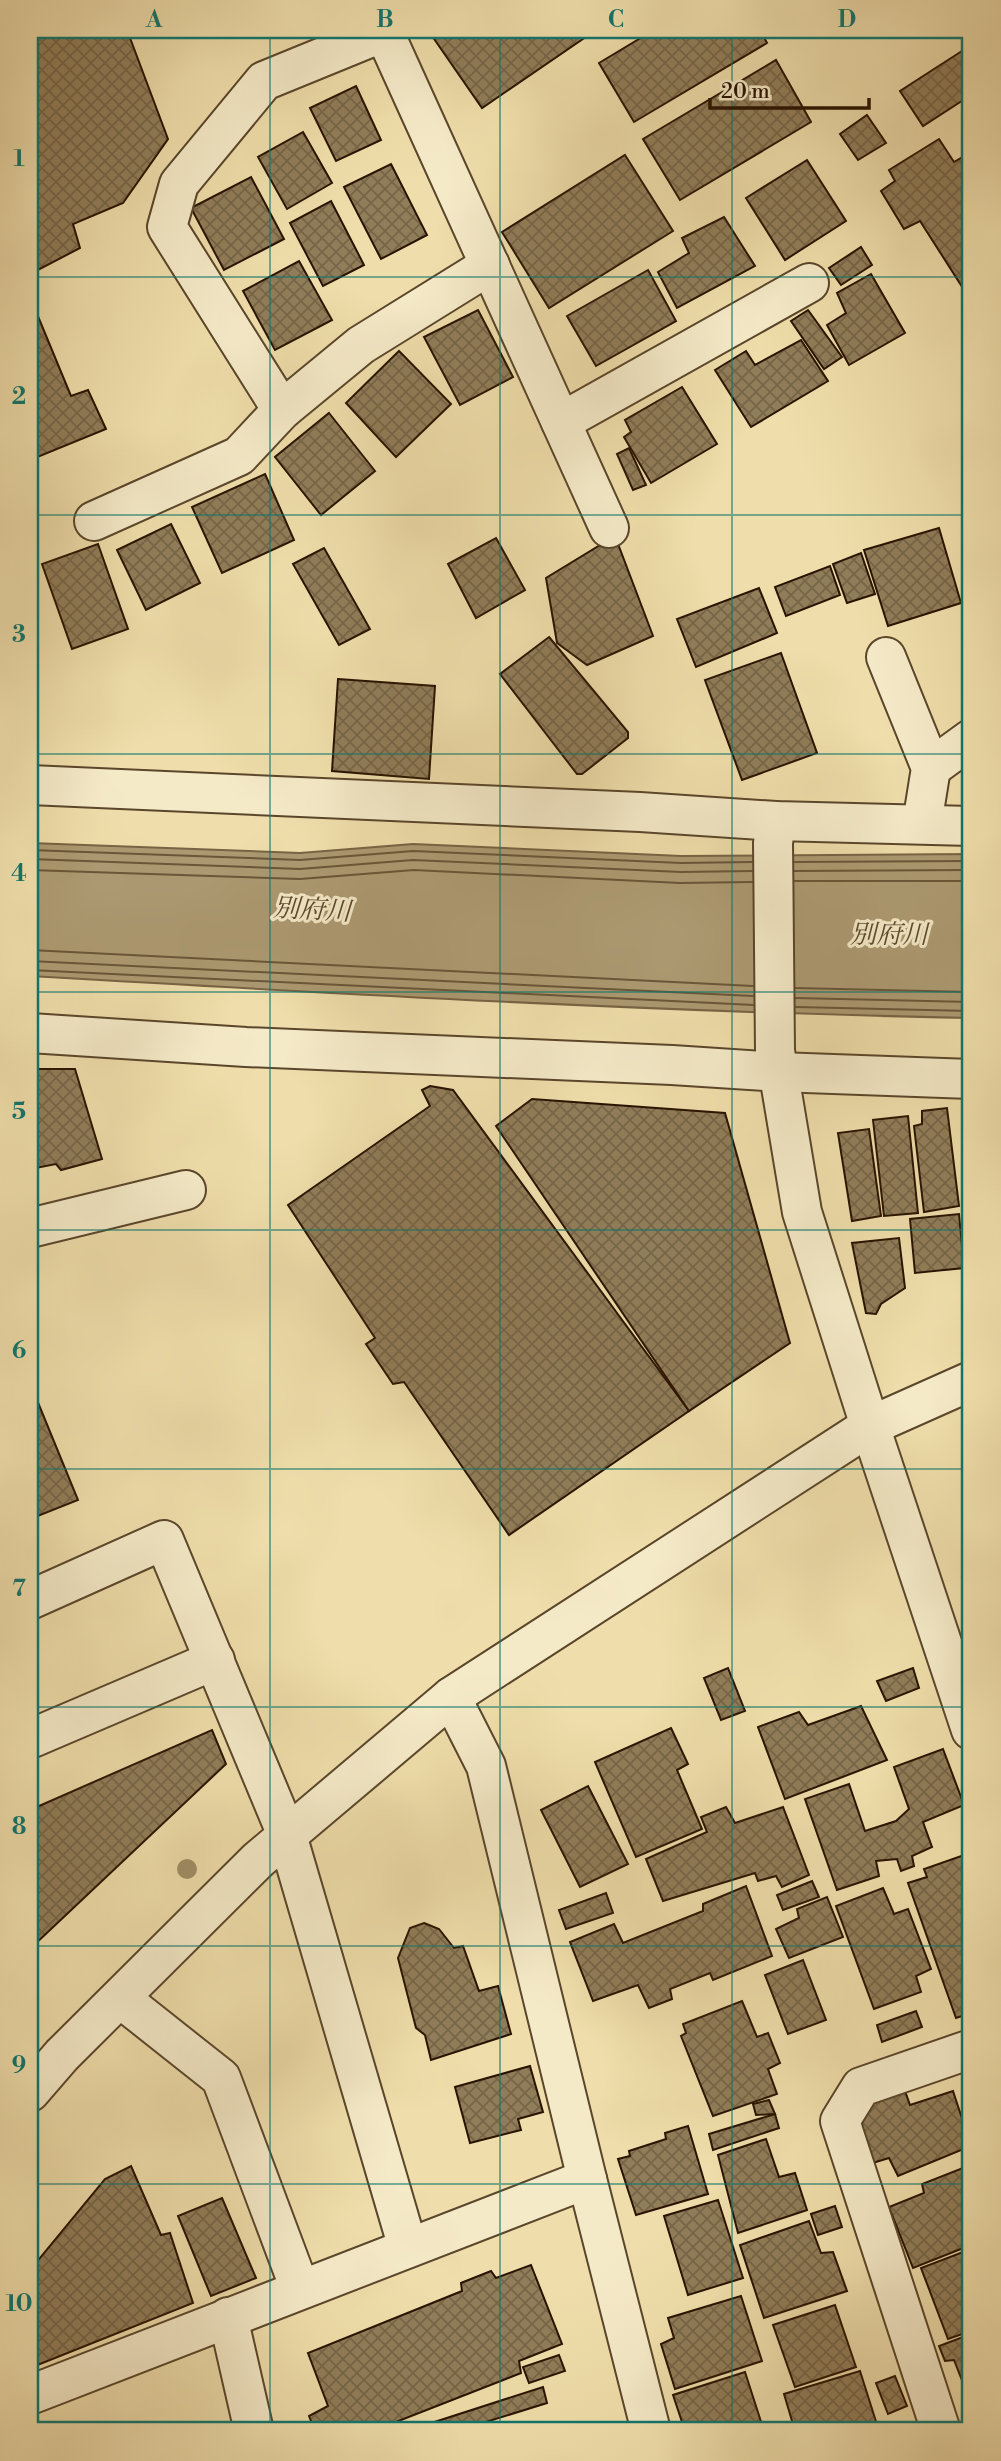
<svg xmlns="http://www.w3.org/2000/svg" width="1001" height="2461" viewBox="0 0 1001 2461" font-family="'Libre Bodoni','Noto Serif JP',serif">
  <style>
    .water { fill: #ac9971; stroke: #786344; stroke-width: 2 }
    .lines { fill: none; stroke-linecap: round; stroke-linejoin: round }
    .shore { stroke: #6a5638; stroke-width: 2 }
    .building { fill: url(#building-cross-hatch); stroke: #291300; stroke-width: 2 }
    .minor-casing { stroke: #5a462b; stroke-width: 42 }
    .minor { stroke: #f5eac8; stroke-width: 38 }
    .tree { fill: #a18f68 }
    .grid { fill: none; stroke: #0f766e; stroke-width: 2; stroke-opacity: 0.55 }
    .labels { text-anchor: middle; dominant-baseline: central; stroke-width: 6; stroke-linejoin: round; paint-order: stroke }
    .water-label { font-size: 26px; font-style: italic; fill: #5d492d; stroke: #f5eac8 }
    .neatline { fill: none; stroke: #0f766e; stroke-width: 2.5 }
    .grid-label { font-size: 23px; text-anchor: middle; font-weight: bold; fill: #0f766e }
  </style>
  <defs>
    <pattern id="building-cross-hatch" width="8" height="8" patternUnits="userSpaceOnUse" patternTransform="scale(1.75)"><rect width="8" height="8" fill="#907d59"/><path d="M0 0l8 8M0 8l8-8" fill="none" stroke="#766547"/></pattern>
  </defs>
  <rect width="100%" height="100%" fill="#efdeab"/>
  <filter id="stains"><feTurbulence type="fractalNoise" baseFrequency=".00286" numOctaves="4"/><feColorMatrix values="0 0 0 0 .2 0 0 0 0 .09 0 0 0 0 .02 0 0 0 .5 -.17"/></filter>
  <radialGradient id="worn" r=".72"><stop offset=".6" stop-color="#630" stop-opacity="0"/><stop offset="1" stop-color="#630" stop-opacity=".3"/></radialGradient>
  <!-- water -->
  <path class="water" d="M 30,843 L 300,853 L 413,844 L 681,856 L 971,854 L 971,1018 C 657,1012 343,994 30,976 Z"/>
  <g class="lines">
    <!-- shore -->
    <g class="shore">
      <path d="M 30,850 L 300,860 L 413,851 L 681,863 L 752,862"/>
      <path d="M 30,859 L 300,869 L 413,860 L 681,872 L 752,871"/>
      <path d="M 794,862 L 971,861"/>
      <path d="M 30,870 L 300,879 L 414,870 L 680,883 L 752,882"/>
      <path d="M 794,871 L 971,870"/>
      <path d="M 794,881 L 971,881"/>
      <path d="M 30,950 L 753,986"/>
      <path d="M 30,961 L 753,996"/>
      <path d="M 30,970 L 754,1005"/>
      <path d="M 795,988 L 971,992"/>
      <path d="M 795,998 L 971,1002"/>
      <path d="M 796,1007 L 971,1011"/>
    </g>
  </g>
  <!-- building -->
  <g class="building">
    <path d="M 30,30 L 127,30 L 168,139 L 123,203 L 73,224 L 80,248 L 30,274 Z"/>
    <path d="M 434,30 L 596,30 L 482,108 L 430,33 Z"/>
    <path d="M 654,30 L 760,30 L 767,43 L 634,122 L 599,63 Z"/>
    <path d="M 965,49 L 971,58 L 971,95 L 923,126 L 900,91 Z"/>
    <path d="M 776,60 L 811,122 L 680,200 L 643,139 Z"/>
    <path d="M 356,86 L 381,140 L 336,161 L 310,108 Z"/>
    <path d="M 867,115 L 886,143 L 858,160 L 840,134 Z"/>
    <path d="M 303,132 L 332,183 L 287,209 L 258,157 Z"/>
    <path d="M 939,139 L 954,162 L 971,152 L 971,294 L 968,296 L 920,221 L 904,229 L 881,191 L 895,181 L 889,170 Z"/>
    <path d="M 625,155 L 673,231 L 549,308 L 502,232 Z"/>
    <path d="M 807,160 L 846,221 L 785,260 L 746,198 Z"/>
    <path d="M 391,164 L 427,235 L 381,259 L 344,187 Z"/>
    <path d="M 251,177 L 284,239 L 224,270 L 191,208 Z"/>
    <path d="M 331,201 L 364,265 L 323,286 L 290,223 Z"/>
    <path d="M 724,217 L 755,266 L 677,308 L 658,272 L 689,253 L 682,238 Z"/>
    <path d="M 861,247 L 872,265 L 841,285 L 829,268 Z"/>
    <path d="M 299,261 L 332,320 L 275,350 L 243,291 Z"/>
    <path d="M 648,270 L 676,321 L 596,366 L 567,316 Z"/>
    <path d="M 871,274 L 905,333 L 849,365 L 827,325 L 846,313 L 837,293 Z"/>
    <path d="M 30,297 L 71,396 L 88,390 L 106,429 L 30,460 Z"/>
    <path d="M 478,310 L 513,377 L 460,405 L 424,337 Z"/>
    <path d="M 808,310 L 842,357 L 824,369 L 791,321 Z"/>
    <path d="M 801,340 L 828,381 L 751,427 L 715,370 L 746,351 L 755,365 Z"/>
    <path d="M 399,351 L 451,404 L 396,457 L 346,403 Z"/>
    <path d="M 682,387 L 717,444 L 651,483 L 624,437 L 631,432 L 625,420 Z"/>
    <path d="M 329,413 L 375,471 L 321,515 L 275,457 Z"/>
    <path d="M 629,448 L 646,485 L 633,490 L 617,454 Z"/>
    <path d="M 265,474 L 294,540 L 222,573 L 192,507 Z"/>
    <path d="M 171,524 L 200,583 L 146,610 L 117,550 Z"/>
    <path d="M 939,528 L 961,603 L 888,626 L 864,550 Z"/>
    <path d="M 615,536 L 653,636 L 587,665 L 557,643 L 546,578 Z"/>
    <path d="M 496,538 L 525,590 L 476,618 L 448,564 Z"/>
    <path d="M 98,544 L 128,629 L 72,649 L 42,564 Z"/>
    <path d="M 324,548 L 370,629 L 339,645 L 293,564 Z"/>
    <path d="M 861,553 L 875,594 L 847,603 L 833,564 Z"/>
    <path d="M 830,566 L 840,595 L 786,616 L 775,587 Z"/>
    <path d="M 759,588 L 777,633 L 696,667 L 677,619 Z"/>
    <path d="M 549,637 L 628,732 L 628,738 L 582,774 L 577,774 L 500,674 Z"/>
    <path d="M 781,653 L 817,753 L 742,780 L 705,680 Z"/>
    <path d="M 338,679 L 435,686 L 429,779 L 332,771 Z"/>
    <path d="M 30,1069 L 75,1069 L 102,1159 L 61,1170 L 56,1164 L 30,1169 Z"/>
    <path d="M 430,1086 L 453,1090 L 689,1411 L 509,1535 L 404,1382 L 393,1384 L 366,1344 L 375,1338 L 288,1205 L 430,1106 L 422,1090 Z"/>
    <path d="M 532,1099 L 725,1113 L 790,1343 L 689,1411 L 496,1126 Z"/>
    <path d="M 947,1108 L 959,1206 L 924,1212 L 914,1126 L 922,1124 L 922,1111 Z"/>
    <path d="M 908,1116 L 918,1213 L 884,1216 L 873,1120 Z"/>
    <path d="M 869,1129 L 881,1216 L 852,1221 L 838,1133 Z"/>
    <path d="M 959,1214 L 964,1268 L 915,1273 L 910,1219 Z"/>
    <path d="M 899,1238 L 905,1288 L 881,1304 L 876,1314 L 866,1313 L 852,1243 Z"/>
    <path d="M 30,1383 L 78,1500 L 30,1519 Z"/>
    <path d="M 971,1575 L 971,1605 L 962,1578 Z"/>
    <path d="M 728,1668 L 745,1711 L 721,1720 L 704,1678 Z"/>
    <path d="M 913,1668 L 919,1688 L 886,1701 L 877,1681 Z"/>
    <path d="M 861,1706 L 887,1760 L 785,1799 L 758,1727 L 799,1712 L 808,1725 Z"/>
    <path d="M 671,1728 L 688,1764 L 677,1770 L 702,1829 L 636,1857 L 595,1762 Z"/>
    <path d="M 212,1730 L 226,1764 L 33,1946 L 30,1939 L 30,1810 Z"/>
    <path d="M 943,1749 L 964,1805 L 923,1822 L 932,1847 L 912,1856 L 914,1866 L 901,1871 L 897,1859 L 876,1861 L 879,1876 L 837,1890 L 805,1799 L 849,1784 L 865,1831 L 896,1821 L 909,1809 L 894,1767 Z"/>
    <path d="M 588,1786 L 628,1864 L 580,1887 L 541,1810 Z"/>
    <path d="M 726,1807 L 735,1823 L 783,1807 L 809,1875 L 782,1887 L 776,1876 L 758,1881 L 755,1873 L 663,1901 L 646,1859 L 707,1832 L 701,1817 Z"/>
    <path d="M 967,1854 L 971,1865 L 971,2013 L 956,2018 L 908,1883 L 927,1877 L 924,1869 Z"/>
    <path d="M 812,1881 L 819,1897 L 783,1910 L 777,1895 Z"/>
    <path d="M 746,1886 L 772,1956 L 713,1980 L 710,1973 L 670,1989 L 672,1999 L 649,2008 L 638,1985 L 593,2001 L 570,1942 L 614,1924 L 623,1943 L 703,1911 L 703,1904 Z"/>
    <path d="M 883,1888 L 894,1914 L 908,1909 L 931,1969 L 916,1976 L 921,1992 L 874,2009 L 836,1906 Z"/>
    <path d="M 606,1893 L 613,1913 L 566,1929 L 559,1910 Z"/>
    <path d="M 827,1897 L 843,1937 L 789,1958 L 776,1929 L 799,1918 L 797,1909 Z"/>
    <path d="M 424,1923 L 439,1929 L 454,1948 L 463,1946 L 479,1991 L 498,1986 L 511,2034 L 431,2060 L 425,2035 L 416,2028 L 398,1958 L 410,1928 Z"/>
    <path d="M 803,1960 L 826,2020 L 788,2034 L 765,1975 Z"/>
    <path d="M 742,2001 L 757,2037 L 768,2033 L 780,2063 L 768,2069 L 777,2094 L 713,2116 L 681,2036 L 686,2033 L 683,2024 Z"/>
    <path d="M 916,2011 L 922,2027 L 882,2042 L 877,2025 Z"/>
    <path d="M 530,2066 L 543,2112 L 518,2119 L 521,2130 L 470,2143 L 455,2087 Z"/>
    <path d="M 904,2088 L 910,2105 L 953,2091 L 971,2146 L 898,2176 L 889,2158 L 863,2166 L 854,2132 L 869,2105 Z"/>
    <path d="M 769,2100 L 775,2114 L 756,2115 L 753,2104 Z"/>
    <path d="M 775,2114 L 779,2128 L 713,2150 L 709,2134 Z"/>
    <path d="M 688,2126 L 708,2194 L 636,2215 L 618,2159 L 630,2156 L 629,2151 L 666,2139 L 665,2133 Z"/>
    <path d="M 766,2139 L 779,2177 L 795,2173 L 807,2210 L 738,2233 L 718,2155 Z"/>
    <path d="M 131,2166 L 161,2235 L 170,2233 L 193,2303 L 30,2368 L 30,2270 L 105,2179 Z"/>
    <path d="M 968,2166 L 971,2172 L 971,2245 L 913,2268 L 889,2207 L 924,2193 L 922,2184 Z"/>
    <path d="M 222,2198 L 256,2278 L 211,2296 L 178,2216 Z"/>
    <path d="M 718,2200 L 743,2278 L 688,2295 L 664,2216 Z"/>
    <path d="M 835,2206 L 842,2227 L 818,2235 L 811,2214 Z"/>
    <path d="M 809,2221 L 821,2253 L 833,2252 L 847,2291 L 764,2318 L 740,2245 Z"/>
    <path d="M 971,2249 L 971,2331 L 948,2339 L 921,2268 Z"/>
    <path d="M 531,2265 L 562,2344 L 519,2361 L 521,2373 L 373,2431 L 315,2431 L 309,2416 L 328,2406 L 308,2353 L 462,2291 L 461,2283 L 491,2271 L 496,2278 Z"/>
    <path d="M 741,2296 L 762,2361 L 675,2389 L 661,2344 L 674,2338 L 668,2318 Z"/>
    <path d="M 835,2305 L 856,2367 L 795,2387 L 773,2325 Z"/>
    <path d="M 971,2334 L 971,2382 L 963,2383 L 954,2360 L 945,2361 L 939,2346 Z"/>
    <path d="M 559,2355 L 565,2371 L 529,2383 L 523,2367 Z"/>
    <path d="M 860,2371 L 879,2431 L 795,2431 L 784,2394 Z"/>
    <path d="M 745,2372 L 764,2431 L 685,2431 L 673,2395 Z"/>
    <path d="M 895,2376 L 907,2406 L 888,2414 L 876,2383 Z"/>
    <path d="M 543,2387 L 547,2403 L 457,2431 L 417,2431 L 416,2428 Z"/>
  </g>
  <g class="lines">
    <defs>
      <g id="minor">
        <path d="M 383,30 L 609,528"/>
        <path d="M 282,410 L 167,227 L 179,184 L 264,81 L 384,32"/>
        <path d="M 561,422 L 809,283"/>
        <path d="M 94,521 L 239,456 L 282,410 L 361,345 L 490,265"/>
        <path d="M 886,657 L 931,768 L 922,824"/>
        <path d="M 931,768 L 971,739"/>
        <path d="M 30,785 L 640,812 L 776,821 L 971,826"/>
        <path d="M 776,821 L 773,843 L 775,1051 L 802,1212 L 870,1426 L 971,1730"/>
        <path d="M 30,1033 L 246,1047 L 672,1065 L 778,1072 L 971,1079"/>
        <path d="M 30,1228 L 186,1190"/>
        <path d="M 30,1600 L 164,1540 L 287,1835 L 408,2248"/>
        <path d="M 451,1697 L 486,1766 L 587,2179 L 651,2431"/>
        <path d="M 30,1739 L 215,1660"/>
        <path d="M 120,1998 L 221,2078 L 300,2289"/>
        <path d="M 30,2092 L 62,2055 L 258,1860 L 451,1697 L 870,1426 L 971,1381"/>
        <path d="M 228,2317 L 254,2431"/>
        <path d="M 30,2395 L 587,2179"/>
        <path d="M 941,2431 L 840,2121 L 861,2087 L 971,2049"/>
      </g>
    </defs>
    <!-- minor casing -->
    <use href="#minor" class="minor-casing"/>
    <!-- minor -->
    <use href="#minor" class="minor"/>
  </g>
  <!-- trees -->
  <circle class="tree" cx="187" cy="1869" r="10"/>
  <!-- grid -->
  <path class="grid" d="M 270,30 L 270,2431M 500,30 L 500,2431M 732,30 L 732,2431M 30,277 L 971,277M 30,515 L 971,515M 30,754 L 971,754M 30,992 L 971,992M 30,1230 L 971,1230M 30,1469 L 971,1469M 30,1707 L 971,1707M 30,1946 L 971,1946M 30,2184 L 971,2184"/>
  <g class="labels">
    <!-- water labels -->
    <g class="water-label">
      <text transform="translate(312 910) rotate(3)">別府川</text>
      <text x="889" y="935">別府川</text>
    </g>
  </g>
  <!-- margin -->
  <rect width="1001" height="2461" fill="none" stroke="#efdeab" stroke-width="77"/>
  <!-- scale -->
  <path d="M710 98v10h159v-10" fill="none" stroke="#291300" stroke-width="3.5"/>
  <text x="721" y="98" font-size="21" fill="#291300" stroke="#f5eac8" stroke-width="5" paint-order="stroke">20 m</text>
  <rect x="38" y="38" width="924" height="2384" class="neatline"/>
  <g class="grid-label">
    <text x="154" y="27">A</text>
    <text x="385" y="27">B</text>
    <text x="616" y="27">C</text>
    <text x="847" y="27">D</text>
    <text x="19" y="166">1</text>
    <text x="19" y="404">2</text>
    <text x="19" y="642">3</text>
    <text x="19" y="881">4</text>
    <text x="19" y="1119">5</text>
    <text x="19" y="1358">6</text>
    <text x="19" y="1596">7</text>
    <text x="19" y="1834">8</text>
    <text x="19" y="2073">9</text>
    <text x="19" y="2311">10</text>
  </g>
  <rect width="100%" height="100%" filter="url(#stains)"/>
  <rect width="100%" height="100%" fill="url(#worn)"/>
</svg>
